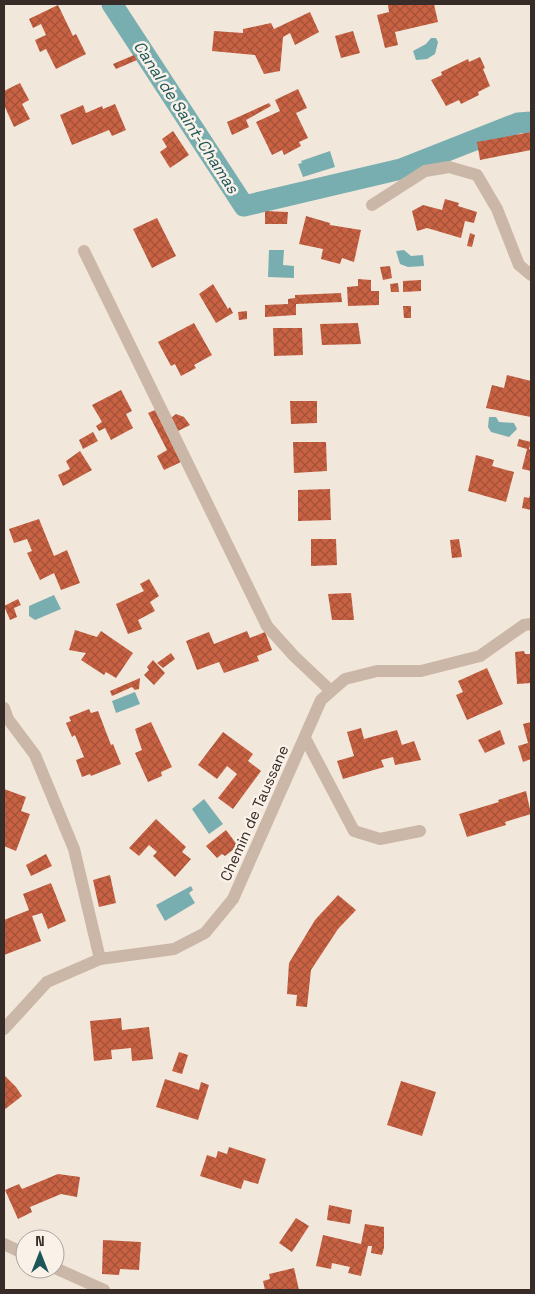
<svg xmlns="http://www.w3.org/2000/svg" width="535" height="1294" viewBox="0 0 535 1294" font-family="'Space Grotesk',sans-serif">
  <style>
    .water { fill: #79aeb0 }
    .lines { fill: none; stroke-linecap: round; stroke-linejoin: round }
    .canal { stroke: #79aeb0; stroke-width: 21 }
    .building { fill: url(#building-cross-hatch) }
    .minor { stroke: #cbb7a7; stroke-width: 12 }
    .labels { text-anchor: middle; dominant-baseline: central; stroke-width: 5; stroke-linejoin: round; paint-order: stroke }
    .street-label { font-size: 15px; fill: #372c28; stroke: #faf1e8 }
    .water-label { font-size: 16px; font-style: italic; fill: #1c5659; stroke: #faf1e8 }
  </style>
  <defs>
    <pattern id="building-cross-hatch" width="8" height="8" patternUnits="userSpaceOnUse" patternTransform="scale(1.25)"><rect width="8" height="8" fill="#c86243"/><path d="M0 0l8 8M0 8l8-8" fill="none" stroke="#a35138"/></pattern>
  </defs>
  <rect width="100%" height="100%" fill="#f2e7db"/>
  <!-- water -->
  <g class="water">
    <path d="M 431,38 L 436,38 L 438,42 L 435,54 L 427,59 L 416,60 L 413,51 L 426,44 Z"/>
    <path d="M 330,151 L 335,167 L 303,177 L 298,164 L 302,163 L 301,161 Z"/>
    <path d="M 269,250 L 284,250 L 283,265 L 294,266 L 294,278 L 268,277 Z"/>
    <path d="M 404,250 L 411,256 L 423,255 L 424,266 L 408,267 L 400,264 L 396,251 Z"/>
    <path d="M 489,417 L 496,417 L 499,422 L 514,423 L 517,429 L 509,437 L 491,432 L 488,427 Z"/>
    <path d="M 54,595 L 61,609 L 35,620 L 29,616 L 29,606 Z"/>
    <path d="M 135,692 L 140,704 L 116,713 L 112,701 Z"/>
    <path d="M 204,799 L 223,824 L 209,834 L 192,809 Z"/>
    <path d="M 191,886 L 193,890 L 189,893 L 195,903 L 165,921 L 156,905 Z"/>
  </g>
  <g class="lines">
    <!-- canal -->
    <path class="canal" d="M 112,4 L 244,206 L 401,169 L 518,123 L 531,122"/>
  </g>
  <!-- building -->
  <g class="building">
    <path d="M 394,4 L 434,4 L 438,22 L 395,32 L 398,45 L 385,48 L 377,15 L 389,12 L 388,5 Z"/>
    <path d="M 58,5 L 73,36 L 76,34 L 86,54 L 56,69 L 46,49 L 40,52 L 35,40 L 46,35 L 41,24 L 33,28 L 29,19 Z"/>
    <path d="M 310,12 L 319,32 L 295,45 L 290,33 L 283,37 L 280,71 L 264,74 L 255,55 L 212,51 L 214,31 L 243,33 L 243,29 L 271,23 L 274,29 Z"/>
    <path d="M 353,31 L 360,53 L 341,58 L 335,36 Z"/>
    <path d="M 134,55 L 137,60 L 116,69 L 113,64 Z"/>
    <path d="M 480,57 L 485,68 L 483,69 L 490,86 L 478,92 L 479,95 L 461,104 L 459,100 L 446,106 L 431,80 L 442,75 L 441,72 L 468,59 L 469,62 Z"/>
    <path d="M 20,83 L 29,100 L 22,104 L 30,119 L 14,127 L 4,105 L 4,91 Z"/>
    <path d="M 298,89 L 307,108 L 296,113 L 308,138 L 299,142 L 301,146 L 284,155 L 282,150 L 272,155 L 256,122 L 280,111 L 275,100 Z"/>
    <path d="M 269,103 L 271,106 L 246,120 L 249,127 L 232,135 L 227,122 Z"/>
    <path d="M 115,104 L 126,130 L 112,136 L 109,130 L 72,145 L 60,115 L 83,105 L 86,113 L 102,106 L 103,109 Z"/>
    <path d="M 173,131 L 189,155 L 170,168 L 160,152 L 167,147 L 162,139 Z"/>
    <path d="M 531,132 L 531,150 L 480,160 L 477,142 Z"/>
    <path d="M 445,199 L 459,203 L 458,206 L 477,212 L 474,223 L 465,221 L 461,238 L 427,228 L 417,231 L 412,211 L 423,205 L 442,210 Z"/>
    <path d="M 265,211 L 288,212 L 287,224 L 265,224 Z"/>
    <path d="M 306,216 L 330,223 L 330,225 L 361,230 L 354,262 L 342,258 L 340,264 L 321,259 L 323,249 L 299,244 Z"/>
    <path d="M 157,218 L 176,256 L 152,268 L 133,229 Z"/>
    <path d="M 470,233 L 475,235 L 472,247 L 467,246 Z"/>
    <path d="M 390,266 L 392,278 L 383,280 L 380,267 Z"/>
    <path d="M 358,279 L 371,280 L 371,291 L 379,291 L 379,305 L 348,306 L 347,287 L 358,286 Z"/>
    <path d="M 421,280 L 421,291 L 403,292 L 403,281 Z"/>
    <path d="M 398,283 L 399,292 L 391,292 L 390,284 Z"/>
    <path d="M 213,284 L 228,309 L 230,307 L 233,313 L 216,323 L 199,294 Z"/>
    <path d="M 341,293 L 342,302 L 296,304 L 296,315 L 265,317 L 265,305 L 288,304 L 288,299 L 295,298 L 295,295 Z"/>
    <path d="M 403,306 L 411,306 L 411,318 L 404,318 Z"/>
    <path d="M 247,311 L 247,319 L 239,320 L 238,312 Z"/>
    <path d="M 194,323 L 212,355 L 194,365 L 196,368 L 181,376 L 175,364 L 171,366 L 158,342 Z"/>
    <path d="M 358,323 L 361,344 L 322,345 L 320,324 Z"/>
    <path d="M 273,328 L 302,328 L 303,355 L 274,356 Z"/>
    <path d="M 507,375 L 531,381 L 531,417 L 486,408 L 492,385 L 504,388 Z"/>
    <path d="M 121,390 L 132,411 L 126,414 L 133,428 L 111,440 L 105,428 L 99,431 L 96,426 L 102,422 L 92,405 Z"/>
    <path d="M 290,401 L 317,401 L 317,423 L 291,424 Z"/>
    <path d="M 155,410 L 181,462 L 164,470 L 157,456 L 167,450 L 148,413 Z"/>
    <path d="M 176,414 L 184,417 L 190,425 L 178,431 L 171,418 Z"/>
    <path d="M 93,432 L 98,441 L 83,449 L 79,440 Z"/>
    <path d="M 519,439 L 531,442 L 529,449 L 531,450 L 531,471 L 522,469 L 527,449 L 517,446 Z"/>
    <path d="M 293,442 L 326,442 L 327,471 L 294,473 Z"/>
    <path d="M 80,451 L 92,470 L 63,486 L 58,475 L 70,469 L 66,461 Z"/>
    <path d="M 476,455 L 494,460 L 492,466 L 514,472 L 506,502 L 468,491 Z"/>
    <path d="M 330,489 L 331,520 L 298,521 L 298,490 Z"/>
    <path d="M 531,492 L 531,510 L 522,508 L 524,497 L 529,498 Z"/>
    <path d="M 39,519 L 54,556 L 67,550 L 80,583 L 61,590 L 54,573 L 40,580 L 27,553 L 32,551 L 27,539 L 14,543 L 9,529 Z"/>
    <path d="M 311,539 L 336,539 L 337,565 L 311,566 Z"/>
    <path d="M 459,539 L 462,557 L 452,558 L 450,540 Z"/>
    <path d="M 149,579 L 159,596 L 150,602 L 155,611 L 138,620 L 142,629 L 128,634 L 116,604 L 144,591 L 140,584 Z"/>
    <path d="M 351,593 L 354,620 L 332,620 L 328,594 Z"/>
    <path d="M 18,599 L 21,605 L 14,608 L 17,617 L 10,620 L 4,606 Z"/>
    <path d="M 75,630 L 97,637 L 101,631 L 133,653 L 116,678 L 106,672 L 104,675 L 81,660 L 86,653 L 69,650 Z"/>
    <path d="M 247,631 L 250,638 L 265,632 L 272,650 L 257,656 L 259,661 L 224,673 L 219,662 L 197,670 L 186,641 L 209,632 L 214,644 Z"/>
    <path d="M 524,651 L 525,654 L 531,654 L 531,683 L 517,684 L 515,652 Z"/>
    <path d="M 171,653 L 175,659 L 163,668 L 157,663 Z"/>
    <path d="M 153,660 L 165,673 L 154,685 L 144,675 L 149,670 L 147,667 Z"/>
    <path d="M 487,668 L 503,704 L 467,720 L 456,695 L 463,692 L 458,681 Z"/>
    <path d="M 140,678 L 139,689 L 135,690 L 132,687 L 112,696 L 110,691 Z"/>
    <path d="M 89,709 L 91,713 L 98,711 L 111,745 L 113,744 L 121,764 L 91,776 L 90,774 L 82,777 L 76,760 L 84,757 L 75,735 L 72,737 L 66,723 L 71,721 L 69,717 Z"/>
    <path d="M 151,722 L 172,767 L 161,772 L 162,776 L 148,782 L 135,753 L 142,750 L 135,729 Z"/>
    <path d="M 531,722 L 531,759 L 523,762 L 518,746 L 528,743 L 523,724 Z"/>
    <path d="M 361,728 L 364,739 L 397,730 L 402,745 L 414,741 L 421,760 L 395,765 L 393,757 L 381,760 L 384,767 L 343,779 L 337,761 L 354,756 L 347,732 Z"/>
    <path d="M 500,730 L 505,744 L 485,753 L 478,740 Z"/>
    <path d="M 223,732 L 253,754 L 248,761 L 261,771 L 233,809 L 218,798 L 237,774 L 227,766 L 217,779 L 198,765 Z"/>
    <path d="M 4,789 L 26,797 L 21,811 L 30,814 L 16,851 L 4,846 Z"/>
    <path d="M 526,791 L 531,814 L 505,822 L 506,825 L 467,837 L 459,814 L 499,802 L 498,800 Z"/>
    <path d="M 156,819 L 186,847 L 182,852 L 191,859 L 175,877 L 153,856 L 157,852 L 149,845 L 139,856 L 129,848 Z"/>
    <path d="M 226,830 L 238,846 L 225,856 L 222,854 L 217,858 L 206,846 Z"/>
    <path d="M 46,854 L 52,866 L 31,876 L 26,865 Z"/>
    <path d="M 110,875 L 116,903 L 99,907 L 93,880 Z"/>
    <path d="M 51,883 L 66,921 L 48,929 L 42,913 L 32,916 L 41,941 L 4,955 L 4,920 L 29,910 L 23,894 Z"/>
    <path d="M 338,895 L 356,910 L 338,929 L 311,970 L 307,1007 L 296,1006 L 297,995 L 287,994 L 289,963 L 315,920 Z"/>
    <path d="M 121,1018 L 122,1030 L 149,1027 L 153,1059 L 132,1061 L 131,1048 L 111,1050 L 112,1059 L 94,1061 L 90,1021 Z"/>
    <path d="M 179,1052 L 188,1055 L 182,1074 L 172,1071 Z"/>
    <path d="M 5,1076 L 16,1087 L 22,1096 L 4,1110 Z"/>
    <path d="M 165,1079 L 199,1090 L 201,1082 L 209,1085 L 198,1120 L 156,1107 Z"/>
    <path d="M 401,1081 L 436,1092 L 422,1136 L 387,1125 Z"/>
    <path d="M 229,1147 L 266,1159 L 258,1184 L 244,1180 L 241,1189 L 200,1176 L 207,1155 L 216,1158 L 218,1151 L 227,1154 Z"/>
    <path d="M 58,1174 L 80,1177 L 77,1197 L 61,1194 L 30,1207 L 32,1212 L 18,1219 L 5,1190 L 19,1184 L 22,1189 Z"/>
    <path d="M 329,1205 L 352,1210 L 350,1224 L 327,1220 Z"/>
    <path d="M 296,1218 L 309,1226 L 292,1252 L 279,1243 Z"/>
    <path d="M 365,1224 L 384,1227 L 384,1248 L 382,1255 L 371,1253 L 372,1246 L 368,1246 L 361,1276 L 348,1273 L 350,1267 L 332,1263 L 331,1269 L 316,1266 L 323,1235 L 361,1244 Z"/>
    <path d="M 103,1240 L 141,1242 L 139,1270 L 120,1269 L 119,1275 L 102,1274 Z"/>
    <path d="M 294,1268 L 299,1290 L 265,1290 L 263,1281 L 270,1279 L 269,1274 Z"/>
  </g>
  <g class="lines">
    <!-- minor -->
    <g class="minor">
      <path d="M 372,205 L 425,171 L 449,167 L 477,175 L 497,209 L 519,265 L 531,275"/>
      <path d="M 84,251 L 267,626 L 294,656 L 331,691"/>
      <path d="M 4,708 L 8,719 L 35,755 L 74,849 L 100,959"/>
      <path d="M 305,738 L 354,831 L 380,839 L 420,831"/>
      <path d="M 4,1029 L 47,982 L 100,959 L 174,949 L 205,933 L 233,899 L 321,700 L 345,679 L 377,671 L 421,671 L 480,656 L 524,625 L 531,624"/>
      <path d="M 4,1244 L 25,1254"/>
      <path d="M 55,1268 L 104,1290"/>
    </g>
  </g>
  <g class="labels">
    <!-- street labels -->
    <g class="street-label">
      <text transform="translate(254 813) rotate(-66)">Chemin de Taussane</text>
    </g>
    <!-- water labels -->
    <g class="water-label">
      <text transform="translate(186 117) rotate(57)">Canal de Saint-Chamas</text>
    </g>
  </g>
  <!-- border -->
  <rect width="535" height="1294" fill="none" stroke="#372c28" stroke-width="10"/>
  <!-- north arrow -->
  <g transform="translate(40 1254)"><circle r="24" fill="#faf1e8" stroke="#aca29b"/>
  <path d="M0-4L9 19L0 12L-9 19Z" fill="#1c5659"/>
  <text y="-8" font-size="14" font-weight="bold" text-anchor="middle" fill="#372c28">N</text>
  </g>
</svg>
